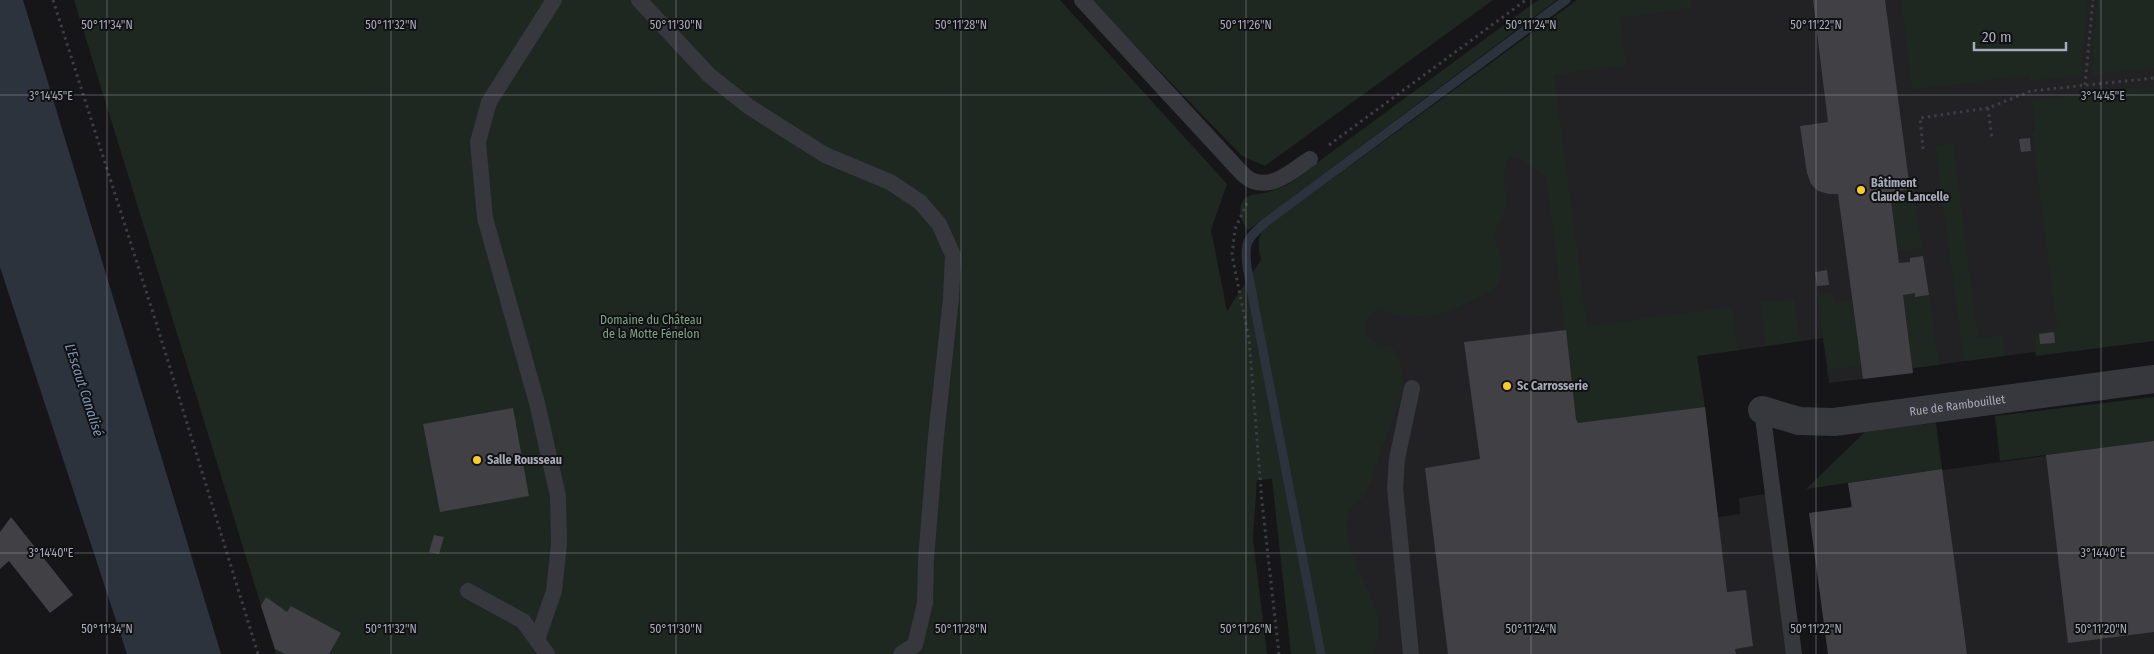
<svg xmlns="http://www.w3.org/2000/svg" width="2154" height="654" viewBox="0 0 2154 654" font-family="'Fira Sans Condensed',sans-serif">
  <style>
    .built { fill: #222225 }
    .green { fill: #1e2720 }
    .water { fill: #2c333d }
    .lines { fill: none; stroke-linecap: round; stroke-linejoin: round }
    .stream { stroke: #2c333d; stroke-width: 9 }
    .building { fill: #414045 }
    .path { stroke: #3d3e45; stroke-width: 3; stroke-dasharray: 2.5 4; stroke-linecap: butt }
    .service { stroke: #37373e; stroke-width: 16 }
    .minor { stroke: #37373e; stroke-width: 28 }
    .ticks { fill: none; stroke: #a8abb9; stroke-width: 1; stroke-opacity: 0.45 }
    .poi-dot { fill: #facb2c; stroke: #111113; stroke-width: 2 }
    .labels { text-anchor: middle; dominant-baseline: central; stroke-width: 4; stroke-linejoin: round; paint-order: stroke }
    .poi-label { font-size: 12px; font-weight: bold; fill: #a8abb9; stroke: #111113; text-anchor: start }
    .park-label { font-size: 12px; fill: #7ea584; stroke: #111113 }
    .street-label { font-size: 12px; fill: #a8abb9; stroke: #111113 }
    .water-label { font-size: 14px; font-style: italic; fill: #7d95b5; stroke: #111113 }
    .ticks-label { font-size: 12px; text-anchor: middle; fill: #a8abb9; stroke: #111113; stroke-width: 4; stroke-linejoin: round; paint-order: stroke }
  </style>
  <rect width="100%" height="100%" fill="#161618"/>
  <!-- built -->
  <g class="built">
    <path d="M 1588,0 L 2154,0 L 2154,330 L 2040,344 L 2041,351 L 1913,368 L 1913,373 L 1829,383 L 1823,338 L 1697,356 L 1718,517 L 1740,514 L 1739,498 L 1772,493 L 1794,654 L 1334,654 L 1271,233 Z"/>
    <path d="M 2154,441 L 2154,654 L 1871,654 L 1848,483 Z"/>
  </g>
  <!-- green -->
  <g class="green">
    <path d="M 74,0 L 1060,0 L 1227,184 L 1211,230 L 1227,311 L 1261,260 C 1259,248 1256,239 1264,229 L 1577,0 L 1691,0 L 1692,8 L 1620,18 L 1626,65 L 1554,75 L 1587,326 L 1732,307 L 1738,350 L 1697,356 L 1705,407 L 1578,423 L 1576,419 L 1546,176 L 1518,157 L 1510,157 C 1498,173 1509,190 1505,209 C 1503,219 1494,227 1495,237 C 1496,247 1503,257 1503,267 C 1502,273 1499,280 1498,286 C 1482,296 1464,306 1445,312 C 1434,315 1415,318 1403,316 C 1385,313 1381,304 1365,321 L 1366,334 L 1377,344 L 1392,347 C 1417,379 1392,421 1380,454 C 1375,468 1373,481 1365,494 C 1362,500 1353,504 1350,511 C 1336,542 1374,589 1378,620 C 1379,632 1377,643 1374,654 L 1291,654 L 1272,479 L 1257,480 L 1253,539 L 1267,654 L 276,654 Z"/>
    <path d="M 1091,0 L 1493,0 L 1265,166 L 1242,156 Z"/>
    <path d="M 1538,0 L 1557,0 L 1248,230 C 1240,222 1235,202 1249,196 C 1253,194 1260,194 1265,193 C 1272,191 1280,188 1287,185 Z"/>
    <path d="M 1901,0 L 2088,0 L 2081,76 L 2030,81 L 2029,75 L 1912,90 Z"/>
    <path d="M 2097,0 L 2154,0 L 2154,68 L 2091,75 Z"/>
    <path d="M 2154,87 L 2154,341 L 2036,356 L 2033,332 L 2057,329 L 2032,132 L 2035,132 L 2032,100 Z"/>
    <path d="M 1953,143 L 1978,338 L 2003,335 L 2005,356 L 1964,361 L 1935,145 Z"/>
    <path d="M 1914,189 L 1922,248 L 1898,251 L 1890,192 Z"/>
    <path d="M 1833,293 L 1835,303 L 1852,301 L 1861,366 L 1828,370 L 1817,295 Z"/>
    <path d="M 1915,293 L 1915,296 L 1929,295 L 1939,365 L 1913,368 L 1903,295 Z"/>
    <path d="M 1794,299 L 1800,341 L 1766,346 L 1760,303 Z"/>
    <path d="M 2154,397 L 2154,441 L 2000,461 L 1995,416 Z"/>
    <path d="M 1936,423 L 1942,469 L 1806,489 L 1866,431 Z"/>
  </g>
  <!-- water -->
  <path class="water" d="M 0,0 L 23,0 L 221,654 L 127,654 L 0,267 Z"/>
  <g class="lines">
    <!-- stream -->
    <path class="stream" d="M 1321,654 L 1247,267 C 1244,241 1247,239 1266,222 L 1566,0"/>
  </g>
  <!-- building -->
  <g class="building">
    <path d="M 1813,0 L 1885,0 L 1910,189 L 1890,192 L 1899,263 L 1910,262 L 1910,258 L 1923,256 L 1929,295 L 1915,297 L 1915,293 L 1903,295 L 1913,373 L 1863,379 L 1838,194 L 1829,194 L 1818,191 L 1811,184 L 1807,173 L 1800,126 L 1828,122 Z"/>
    <path d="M 2030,138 L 2031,151 L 2021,152 L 2019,139 Z"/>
    <path d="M 1827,270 L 1829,285 L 1817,286 L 1815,272 Z"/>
    <path d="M 1566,330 L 1576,419 L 1578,423 L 1705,407 L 1727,592 L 1746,590 L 1753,646 L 1735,649 L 1736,654 L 1448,654 L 1425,468 L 1480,459 L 1464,342 Z"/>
    <path d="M 2054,332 L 2055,343 L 2040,344 L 2039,334 Z"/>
    <path d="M 513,408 L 529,496 L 440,512 L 423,424 Z"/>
    <path d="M 2154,441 L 2154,632 L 2068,643 L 2046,455 Z"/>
    <path d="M 1942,469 L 1967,654 L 1828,654 L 1809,513 L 1852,507 L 1848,483 Z"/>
    <path d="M 11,517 L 73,595 L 50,613 L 9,561 L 0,569 L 0,532 Z"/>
    <path d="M 434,535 L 444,537 L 439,554 L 429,552 Z"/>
    <path d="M 266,597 L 287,612 L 291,606 L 341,633 L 329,654 L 285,654 L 275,649 L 261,606 Z"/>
  </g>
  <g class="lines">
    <!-- path -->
    <g class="path">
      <path d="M 53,0 L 155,319 L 258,654"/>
      <path d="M 2085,85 L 2093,0"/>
      <path d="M 1988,108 L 1992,138"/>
      <path d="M 1329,145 L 1526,0"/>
      <path d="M 1923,149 L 1920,118 L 1988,108 L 2031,91 L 2154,78"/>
      <path d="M 1247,203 L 1235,229 L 1232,255 L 1249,339 L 1262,502 L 1279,654"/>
    </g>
    <!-- service -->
    <g class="service">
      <path d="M 639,0 L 709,75 L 748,106 L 825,155 L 890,182 L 920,202 L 939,224 L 953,255 L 951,298 L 936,436 L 926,559 L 925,603 L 915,645 L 901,654"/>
      <path d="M 1082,0 L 1227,157 C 1234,164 1244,178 1253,181 C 1274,189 1294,169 1310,159"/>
      <path d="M 1762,410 L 1794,654"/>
      <path d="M 468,591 L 523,621 L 547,654"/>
      <path d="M 537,640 L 554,591 L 559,544 L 558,496 L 537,403 L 485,218 L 478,142 L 489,102 L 554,0"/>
      <path d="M 1411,654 L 1395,488 L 1397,459 L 1412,388"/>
    </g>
    <!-- minor -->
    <path class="minor" id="s1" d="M 1762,410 L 1799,421 L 1834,422 L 2154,379"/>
  </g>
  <!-- ticks -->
  <path class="ticks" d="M 107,0 L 107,654M 391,0 L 391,654M 676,0 L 676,654M 961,0 L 961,654M 1246,0 L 1246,654M 1531,0 L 1531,654M 1816,0 L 1816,654M 2101,0 L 2101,654M 0,95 L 2154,95M 0,553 L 2154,553"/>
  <!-- markers -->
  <g class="poi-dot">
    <circle cx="1861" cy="190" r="5"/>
    <circle cx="1507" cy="386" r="5"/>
    <circle cx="477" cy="460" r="5"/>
  </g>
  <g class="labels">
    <!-- poi labels -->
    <g class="poi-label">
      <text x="1871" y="183">Bâtiment<tspan x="1871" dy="14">Claude Lancelle</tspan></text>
      <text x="1517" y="386">Sc Carrosserie</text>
      <text x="487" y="460">Salle Rousseau</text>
    </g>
    <!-- park labels -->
    <g class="park-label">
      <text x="651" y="320">Domaine du Château<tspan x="651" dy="14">de la Motte Fénelon</tspan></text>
    </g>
    <!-- street labels -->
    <g class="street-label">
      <text stroke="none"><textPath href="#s1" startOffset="198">Rue de Rambouillet</textPath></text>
    </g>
    <!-- water labels -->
    <g class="water-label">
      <text transform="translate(84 390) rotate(72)">L'Escaut Canalisé</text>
    </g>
  </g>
  <g class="ticks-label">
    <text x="107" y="29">50°11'34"N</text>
    <text x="391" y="29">50°11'32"N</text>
    <text x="676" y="29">50°11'30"N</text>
    <text x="961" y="29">50°11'28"N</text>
    <text x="1246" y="29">50°11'26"N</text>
    <text x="1531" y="29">50°11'24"N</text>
    <text x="1816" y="29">50°11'22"N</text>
    <text x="2103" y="100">3°14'45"E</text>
    <text x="51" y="100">3°14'45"E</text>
    <text x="2103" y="557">3°14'40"E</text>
    <text x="51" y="557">3°14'40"E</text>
    <text x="107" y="633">50°11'34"N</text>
    <text x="391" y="633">50°11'32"N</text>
    <text x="676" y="633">50°11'30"N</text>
    <text x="961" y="633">50°11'28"N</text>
    <text x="1246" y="633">50°11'26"N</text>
    <text x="1531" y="633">50°11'24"N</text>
    <text x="1816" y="633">50°11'22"N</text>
    <text x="2101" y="633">50°11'20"N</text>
  </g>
  <!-- scale -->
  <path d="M1974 42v8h92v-8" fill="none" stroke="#a8abb9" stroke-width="2.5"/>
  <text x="1982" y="42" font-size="15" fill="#a8abb9" stroke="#111113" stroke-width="4" paint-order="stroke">20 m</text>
</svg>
